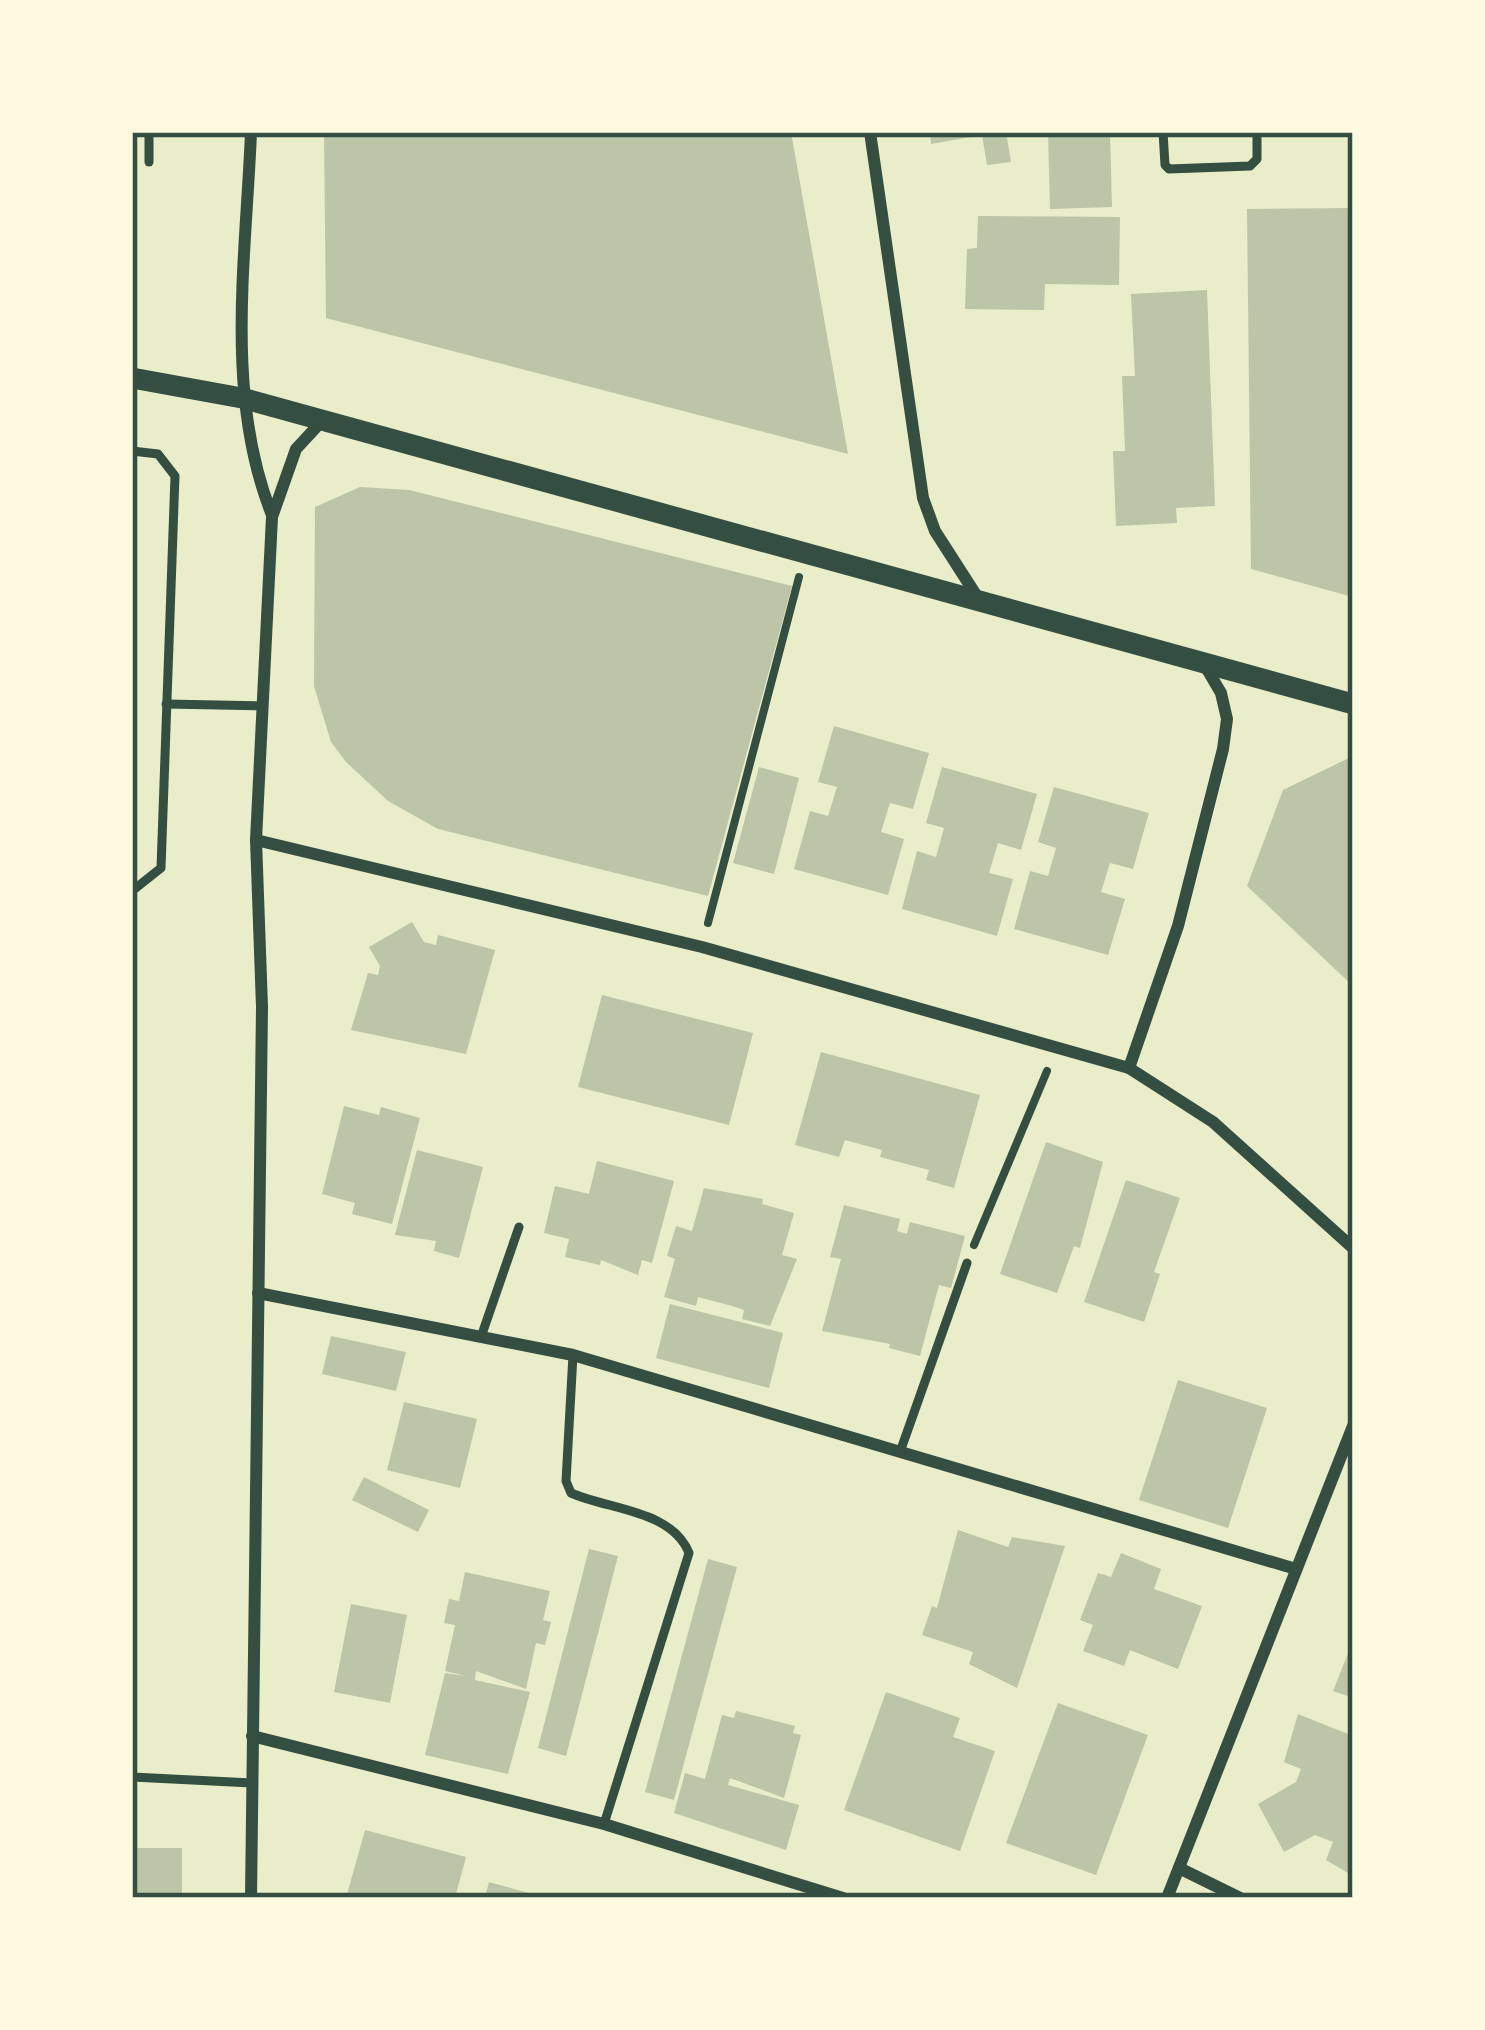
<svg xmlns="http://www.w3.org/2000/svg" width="1485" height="2030" viewBox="0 0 1485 2030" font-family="Cabin,sans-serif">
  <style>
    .building { fill: #bcc5a7 }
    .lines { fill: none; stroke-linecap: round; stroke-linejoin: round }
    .path { stroke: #344e41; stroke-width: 8 }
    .service { stroke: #344e41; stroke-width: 9 }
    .minor { stroke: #344e41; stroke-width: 12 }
    .tertiary { stroke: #344e41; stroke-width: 21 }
    .neatline { fill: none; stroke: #344e41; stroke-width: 4.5 }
  </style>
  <rect width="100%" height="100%" fill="#e9edc9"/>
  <!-- building -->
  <g class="building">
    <path d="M 324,132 L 791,132 L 848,454 L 326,318 Z"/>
    <path d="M 930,132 L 1006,132 L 1011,162 L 987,165 L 982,135 L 931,144 Z"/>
    <path d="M 1048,132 L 1110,132 L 1112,207 L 1050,209 Z"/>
    <path d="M 1353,208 L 1353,597 L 1251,569 L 1247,209 Z"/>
    <path d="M 978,216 L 1120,217 L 1119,285 L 1045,284 L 1044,310 L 965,309 L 967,249 L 977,248 Z"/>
    <path d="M 1207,290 L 1215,506 L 1176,508 L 1177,523 L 1116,526 L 1113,451 L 1125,451 L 1122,376 L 1135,376 L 1131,294 Z"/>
    <path d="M 360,487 L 409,490 L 792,586 L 708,896 L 438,829 L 388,801 L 346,762 L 331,742 L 314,686 L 315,507 Z"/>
    <path d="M 834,726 L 929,753 L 913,809 L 890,803 L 881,832 L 904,839 L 888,895 L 794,869 L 810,811 L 828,816 L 837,787 L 818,782 Z"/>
    <path d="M 1353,756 L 1353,986 L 1247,886 L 1283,790 Z"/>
    <path d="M 759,767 L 799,778 L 774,874 L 733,863 Z"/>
    <path d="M 942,767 L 1037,794 L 1021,850 L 998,843 L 989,873 L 1013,879 L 997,936 L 902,909 L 917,851 L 936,857 L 944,828 L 926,823 Z"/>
    <path d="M 1054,787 L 1149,813 L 1133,869 L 1110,863 L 1101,892 L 1125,899 L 1108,955 L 1014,929 L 1030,871 L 1048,876 L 1056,848 L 1038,842 Z"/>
    <path d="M 412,922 L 424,942 L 436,945 L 438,935 L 495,950 L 466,1054 L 351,1030 L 368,973 L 378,975 L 380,966 L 369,947 Z"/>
    <path d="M 602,995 L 753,1033 L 729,1125 L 578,1087 Z"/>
    <path d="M 821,1052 L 980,1095 L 954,1188 L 926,1180 L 929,1170 L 880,1157 L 882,1150 L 845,1140 L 839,1157 L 795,1145 Z"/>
    <path d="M 344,1106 L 379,1115 L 381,1107 L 420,1118 L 392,1224 L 352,1214 L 355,1203 L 322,1194 Z"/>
    <path d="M 1046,1142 L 1103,1162 L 1080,1248 L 1074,1246 L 1057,1293 L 1000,1274 Z"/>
    <path d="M 417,1150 L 483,1167 L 459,1258 L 434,1251 L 436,1241 L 395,1235 Z"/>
    <path d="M 597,1161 L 674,1181 L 652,1263 L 642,1260 L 638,1275 L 601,1260 L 600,1265 L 565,1257 L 569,1239 L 544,1233 L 555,1186 L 589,1194 Z"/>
    <path d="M 1126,1180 L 1180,1198 L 1154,1272 L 1160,1274 L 1144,1322 L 1084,1302 Z"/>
    <path d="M 704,1188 L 763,1199 L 762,1204 L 794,1213 L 782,1255 L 797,1259 L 770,1326 L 742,1319 L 744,1310 L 732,1306 L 698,1297 L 696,1306 L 664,1297 L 675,1259 L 667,1256 L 676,1226 L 692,1231 Z"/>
    <path d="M 844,1205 L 900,1219 L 897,1231 L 907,1234 L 910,1222 L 965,1236 L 951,1288 L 939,1285 L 920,1356 L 889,1348 L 890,1344 L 822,1331 L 841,1259 L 830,1257 Z"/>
    <path d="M 670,1304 L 783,1333 L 769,1388 L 656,1358 Z"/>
    <path d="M 331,1336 L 406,1352 L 396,1391 L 322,1374 Z"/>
    <path d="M 1178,1380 L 1267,1408 L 1228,1528 L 1139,1500 Z"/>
    <path d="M 404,1402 L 477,1419 L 460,1488 L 387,1470 Z"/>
    <path d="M 364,1477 L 429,1510 L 418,1532 L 352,1500 Z"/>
    <path d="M 958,1530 L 1008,1547 L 1012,1537 L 1065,1546 L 1017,1688 L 969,1664 L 973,1652 L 922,1635 L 932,1606 L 937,1608 Z"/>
    <path d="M 589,1549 L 618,1556 L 566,1756 L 538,1748 Z"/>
    <path d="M 1121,1553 L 1161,1569 L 1154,1589 L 1202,1606 L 1178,1669 L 1130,1650 L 1124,1666 L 1083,1651 L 1093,1625 L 1080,1620 L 1098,1573 L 1111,1577 Z"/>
    <path d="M 708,1559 L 737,1567 L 674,1800 L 645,1792 Z"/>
    <path d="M 465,1572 L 550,1591 L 543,1620 L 551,1622 L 545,1645 L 536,1643 L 526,1689 L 476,1671 L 475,1680 L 530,1692 L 508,1774 L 425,1755 L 445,1673 L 466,1676 L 445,1671 L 455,1625 L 444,1623 L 449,1599 L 459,1601 Z"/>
    <path d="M 351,1604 L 407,1615 L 390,1703 L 334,1692 Z"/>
    <path d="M 1353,1641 L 1353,1698 L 1333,1691 Z"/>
    <path d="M 886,1692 L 960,1718 L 953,1737 L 995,1751 L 960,1851 L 844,1810 Z"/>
    <path d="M 1058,1703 L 1148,1735 L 1096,1875 L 1006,1843 Z"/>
    <path d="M 736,1711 L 795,1726 L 793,1733 L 801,1735 L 784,1798 L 730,1778 L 728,1785 L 799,1805 L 786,1850 L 674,1813 L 685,1773 L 705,1779 L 722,1715 L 734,1718 Z"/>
    <path d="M 1298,1714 L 1353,1736 L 1353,1876 L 1326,1860 L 1333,1842 L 1315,1835 L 1284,1852 L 1258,1804 L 1296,1782 L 1301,1769 L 1284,1762 Z"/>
    <path d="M 365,1830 L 466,1857 L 455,1898 L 346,1898 Z"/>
    <rect x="132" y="1848" width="50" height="50"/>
    <path d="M 489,1882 L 532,1894 L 531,1898 L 485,1898 Z"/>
  </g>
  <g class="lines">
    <!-- path -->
    <g class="path">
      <path d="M 708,923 L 799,577"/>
      <path d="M 974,1245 L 1047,1071"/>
    </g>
    <!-- service -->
    <g class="service">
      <path d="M 149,132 L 149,162"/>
      <path d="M 1163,132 L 1165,165 L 1169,169 L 1250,166 L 1257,159 L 1257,132"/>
      <path d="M 132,451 L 158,454 L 175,476 L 161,868 L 132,891"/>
      <path d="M 166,704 L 263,706"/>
      <path d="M 481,1337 L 519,1227"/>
      <path d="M 573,1355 L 566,1481 L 571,1493 C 610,1510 672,1510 689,1553 L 604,1824"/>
      <path d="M 900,1452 L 967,1263"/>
      <path d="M 132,1777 L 252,1783"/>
    </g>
    <!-- minor -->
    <g class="minor">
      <path d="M 251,132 C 246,259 224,395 272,515"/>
      <path d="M 870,132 L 923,498 L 935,531 L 978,598"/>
      <path d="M 256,840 L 702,947 L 1129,1068 L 1213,1122 L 1353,1248"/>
      <path d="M 1129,1068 L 1178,926 L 1223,749 L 1227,719 L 1221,693 L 1204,664"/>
      <path d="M 258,1293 L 573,1355 L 1296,1569"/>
      <path d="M 252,1736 L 604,1824 L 843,1898"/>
      <path d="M 1179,1868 L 1240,1898"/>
      <path d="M 251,1898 L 262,1007 L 256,840 L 272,517 L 296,449 L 322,421"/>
      <path d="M 1167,1898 L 1353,1426"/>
    </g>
    <!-- tertiary -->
    <path class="tertiary" d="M 132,378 L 242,398 L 1353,704"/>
  </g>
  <!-- border -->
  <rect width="1485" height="2030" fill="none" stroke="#fefae0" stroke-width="270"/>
  <rect x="135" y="135" width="1215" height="1760" class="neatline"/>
</svg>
